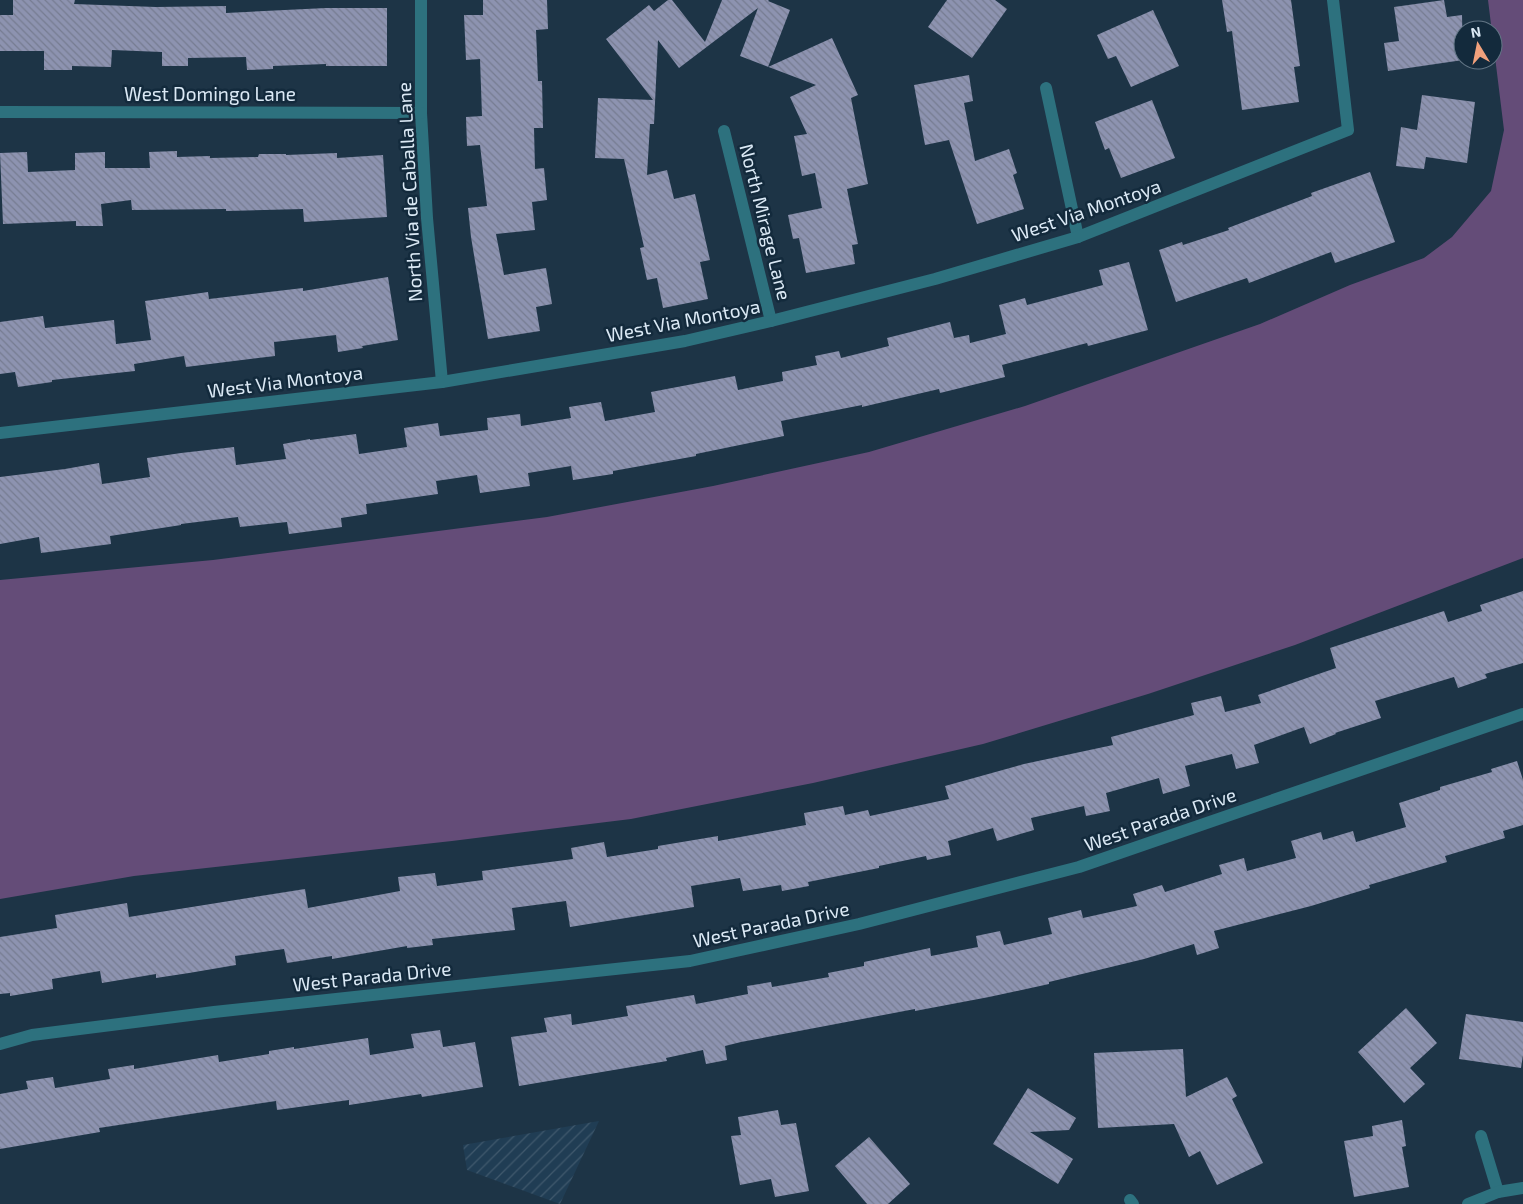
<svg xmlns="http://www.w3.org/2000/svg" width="1523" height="1204" viewBox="0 0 1523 1204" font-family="'Exo 2',sans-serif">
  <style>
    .industrial { fill: url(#industrial-furrows) }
    .green { fill: #644c78 }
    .building { fill: url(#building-back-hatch) }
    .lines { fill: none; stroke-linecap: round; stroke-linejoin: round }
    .minor { stroke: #2d717e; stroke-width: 12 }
    .labels { text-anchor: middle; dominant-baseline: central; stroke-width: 5; stroke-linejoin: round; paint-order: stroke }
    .street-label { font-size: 19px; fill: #dbe9f5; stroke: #132a3c }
  </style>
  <defs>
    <pattern id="industrial-furrows" width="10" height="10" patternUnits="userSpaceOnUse" patternTransform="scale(1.25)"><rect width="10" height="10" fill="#203d54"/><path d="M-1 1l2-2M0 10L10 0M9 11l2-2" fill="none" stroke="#40596d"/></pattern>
    <pattern id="building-back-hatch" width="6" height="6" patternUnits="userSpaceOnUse" patternTransform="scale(1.25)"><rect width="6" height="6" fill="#8d93b0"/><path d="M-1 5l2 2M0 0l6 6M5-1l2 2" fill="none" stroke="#767c91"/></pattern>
  </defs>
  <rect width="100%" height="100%" fill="#1d3446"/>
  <!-- industrial -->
  <path class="industrial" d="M 599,1121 L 560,1204 L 467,1170 L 463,1145 Z"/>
  <!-- green -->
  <path class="green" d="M 1488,0 L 1523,0 L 1523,558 L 1295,645 L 1148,694 L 983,744 L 813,783 L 631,819 L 452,841 L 134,876 L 0,899 L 0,580 L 213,560 L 547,517 L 713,486 L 869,452 L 1025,406 L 1260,324 L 1350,285 L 1424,258 L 1452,237 L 1491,191 L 1504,130 Z"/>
  <!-- building -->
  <g class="building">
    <path d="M 13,0 L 75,0 L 74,4 L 156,7 L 226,6 L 226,13 L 326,8 L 387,8 L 387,66 L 326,66 L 326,64 L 273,66 L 273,69 L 247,70 L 246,57 L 188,58 L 188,66 L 162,66 L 162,52 L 112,50 L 111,67 L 72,66 L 72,70 L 44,70 L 44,51 L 0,51 L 0,15 L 13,15 Z"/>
    <path d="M 483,0 L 547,0 L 548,29 L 536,30 L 538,81 L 542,81 L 543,128 L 534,128 L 535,169 L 544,168 L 547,200 L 532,202 L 535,230 L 496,234 L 504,275 L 546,268 L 552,304 L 536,307 L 540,331 L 488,339 L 471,237 L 468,208 L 487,206 L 480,145 L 467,146 L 466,117 L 482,116 L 480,59 L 466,60 L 464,15 L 483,15 Z"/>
    <path d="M 668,0 L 672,0 L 705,42 L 722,0 L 769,0 L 768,1 L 790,10 L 768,67 L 832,38 L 858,95 L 851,98 L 868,184 L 847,189 L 858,244 L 852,245 L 855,264 L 806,273 L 799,238 L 793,239 L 788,215 L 822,208 L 815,173 L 802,176 L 794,136 L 807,134 L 790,97 L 816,85 L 740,56 L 758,8 L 679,68 L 658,40 L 654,124 L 650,124 L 647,175 L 667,170 L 674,199 L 695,194 L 710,260 L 700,262 L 708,299 L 663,308 L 657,278 L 647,280 L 640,248 L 644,247 L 624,159 L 595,158 L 598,98 L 653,100 L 606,39 L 649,5 L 654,11 Z"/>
    <path d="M 947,0 L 995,0 L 1007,9 L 972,58 L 928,27 Z"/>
    <path d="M 1222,0 L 1291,0 L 1300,66 L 1294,67 L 1299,102 L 1242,110 L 1232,31 L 1227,32 Z"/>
    <path d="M 1444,0 L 1447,17 L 1462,15 L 1463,60 L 1388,71 L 1384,43 L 1399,41 L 1394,7 Z"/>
    <path d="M 1153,10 L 1179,66 L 1131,87 L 1116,56 L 1108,59 L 1097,35 Z"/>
    <path d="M 969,75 L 973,101 L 964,103 L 975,161 L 1009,149 L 1017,173 L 1013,175 L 1024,209 L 977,224 L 949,140 L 925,145 L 914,85 Z"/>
    <path d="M 1422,95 L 1475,102 L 1467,163 L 1426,157 L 1424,169 L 1396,166 L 1401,127 L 1417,130 Z"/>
    <path d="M 1152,100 L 1175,158 L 1121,178 L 1109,148 L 1105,150 L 1095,122 Z"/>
    <path d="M 177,151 L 177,157 L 210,156 L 210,158 L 258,157 L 259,154 L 286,154 L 286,155 L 337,153 L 337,158 L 383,155 L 387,217 L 304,222 L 303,209 L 226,211 L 226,209 L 132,210 L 131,200 L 101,204 L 103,226 L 76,226 L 76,221 L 3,224 L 0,153 L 27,152 L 28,172 L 75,170 L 75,153 L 105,152 L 105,168 L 150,168 L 149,152 Z"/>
    <path d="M 1370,172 L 1395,242 L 1335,263 L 1331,252 L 1249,283 L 1247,278 L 1176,302 L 1159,250 L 1182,242 L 1183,245 L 1229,230 L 1228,228 L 1312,196 L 1311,193 Z"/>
    <path d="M 1129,262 L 1148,330 L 1088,346 L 1087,343 L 1002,365 L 1005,377 L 940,393 L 939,389 L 862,407 L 862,405 L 781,421 L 784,436 L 696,454 L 696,456 L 613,471 L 613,474 L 573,480 L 571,466 L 528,473 L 530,486 L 480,493 L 477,475 L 436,481 L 438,494 L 366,504 L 367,514 L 341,518 L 342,527 L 289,534 L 287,522 L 240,527 L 238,517 L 181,524 L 181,525 L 110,536 L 111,544 L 41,553 L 39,537 L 0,544 L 0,477 L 65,469 L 99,463 L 102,484 L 150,477 L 147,458 L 181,453 L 234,447 L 236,465 L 286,459 L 283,444 L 310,439 L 310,440 L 356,434 L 359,454 L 407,447 L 404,428 L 438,423 L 440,436 L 488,430 L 487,418 L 520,414 L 521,426 L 571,418 L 569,407 L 601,402 L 605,421 L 655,412 L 651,392 L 735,376 L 738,390 L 783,381 L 782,372 L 817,365 L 815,356 L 839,351 L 841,358 L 889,346 L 887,338 L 950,322 L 954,338 L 969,335 L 970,343 L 1006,334 L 999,305 L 1025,298 L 1027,305 L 1103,285 L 1099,270 Z"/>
    <path d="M 388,277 L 398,340 L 362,346 L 363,348 L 338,352 L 336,335 L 274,342 L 275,356 L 186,367 L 184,356 L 134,364 L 135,371 L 52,380 L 52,382 L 18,387 L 15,372 L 0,374 L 0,322 L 43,316 L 45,328 L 114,320 L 116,344 L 151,340 L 145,301 L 208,292 L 209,299 L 303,288 L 303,291 Z"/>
    <path d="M 1523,591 L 1523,663 L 1485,674 L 1487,678 L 1458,688 L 1454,677 L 1375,701 L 1381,718 L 1335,733 L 1336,734 L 1310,744 L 1304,727 L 1254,745 L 1259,763 L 1236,769 L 1232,754 L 1185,766 L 1190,786 L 1163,794 L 1159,778 L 1106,793 L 1110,811 L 1086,816 L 1084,806 L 1031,818 L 1034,830 L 997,841 L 993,828 L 948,841 L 951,855 L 927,860 L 926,856 L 879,866 L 879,868 L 808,882 L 809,886 L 782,891 L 781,885 L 743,891 L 740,878 L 691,886 L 694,907 L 570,927 L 566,901 L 512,908 L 515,930 L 432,939 L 433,945 L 407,948 L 407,946 L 332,959 L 332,956 L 287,963 L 284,949 L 235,956 L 236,965 L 189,973 L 156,978 L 156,974 L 102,983 L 100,971 L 52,979 L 53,989 L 10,996 L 10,993 L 0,994 L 0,937 L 57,928 L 55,915 L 127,903 L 129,917 L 305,889 L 308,908 L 400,891 L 398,877 L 435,873 L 437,886 L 483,880 L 482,871 L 573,859 L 571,848 L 604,842 L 607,857 L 658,849 L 658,846 L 718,836 L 718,841 L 806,825 L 804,813 L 843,806 L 845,815 L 868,810 L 870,816 L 949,799 L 945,786 L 1024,764 L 1113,745 L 1111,737 L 1194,715 L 1191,703 L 1221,696 L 1225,712 L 1261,703 L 1258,695 L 1336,668 L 1330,648 L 1444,611 L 1448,622 L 1482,611 L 1480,605 Z"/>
    <path d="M 1517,761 L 1523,780 L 1523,825 L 1503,831 L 1505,838 L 1445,856 L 1447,862 L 1369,885 L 1370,888 L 1311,906 L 1214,931 L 1219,948 L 1197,955 L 1194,944 L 1144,959 L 1049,982 L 1049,984 L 989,997 L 915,1011 L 915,1009 L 741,1042 L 725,1046 L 727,1060 L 706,1064 L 703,1050 L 666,1058 L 667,1061 L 519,1086 L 511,1037 L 547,1032 L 544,1018 L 571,1014 L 572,1025 L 628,1016 L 626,1006 L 694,995 L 696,1004 L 748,994 L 747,986 L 771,982 L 772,987 L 829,977 L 828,973 L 864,966 L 864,962 L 930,948 L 931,956 L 978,947 L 976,936 L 1000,931 L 1004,945 L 1052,934 L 1048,918 L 1081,910 L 1083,918 L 1137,906 L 1133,894 L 1162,885 L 1165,892 L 1222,874 L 1219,865 L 1244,858 L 1247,871 L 1296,858 L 1291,841 L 1321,832 L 1323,840 L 1353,831 L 1356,842 L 1406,827 L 1399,803 L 1440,790 L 1440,787 L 1492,772 L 1491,769 Z"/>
    <path d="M 1406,1008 L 1437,1043 L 1410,1068 L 1425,1084 L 1404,1103 L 1358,1052 Z"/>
    <path d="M 1466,1014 L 1523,1022 L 1523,1055 L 1521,1068 L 1459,1059 Z"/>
    <path d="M 440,1030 L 443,1047 L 475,1042 L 483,1087 L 422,1097 L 421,1094 L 349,1105 L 349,1100 L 277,1110 L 276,1101 L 99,1128 L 100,1132 L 0,1149 L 0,1094 L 28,1089 L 26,1081 L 53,1077 L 55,1088 L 110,1079 L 108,1069 L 134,1065 L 134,1069 L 218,1055 L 219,1062 L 269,1054 L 269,1051 L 294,1047 L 294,1049 L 368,1038 L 370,1055 L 414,1048 L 411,1034 Z"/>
    <path d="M 1183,1049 L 1186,1097 L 1227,1077 L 1237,1096 L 1232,1099 L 1263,1163 L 1217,1185 L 1200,1151 L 1189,1157 L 1174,1124 L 1098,1128 L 1094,1053 Z"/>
    <path d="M 1028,1088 L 1076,1118 L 1069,1130 L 1030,1132 L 1073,1159 L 1058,1184 L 993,1144 Z"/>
    <path d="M 778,1110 L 781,1125 L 796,1123 L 809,1191 L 775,1197 L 771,1179 L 740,1185 L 731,1136 L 741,1135 L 738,1117 Z"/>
    <path d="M 1402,1120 L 1406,1146 L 1402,1147 L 1409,1187 L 1354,1197 L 1344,1141 L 1373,1136 L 1372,1126 Z"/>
    <path d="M 869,1137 L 910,1184 L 888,1204 L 867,1204 L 835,1166 Z"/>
  </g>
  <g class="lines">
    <!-- minor -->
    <g class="minor">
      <path d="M 421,0 L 421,113 L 427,218 L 442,382"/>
      <path d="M 1046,88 L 1078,237"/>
      <path d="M 0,112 L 421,113"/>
      <path d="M 724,131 L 771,321"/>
      <path d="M 0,433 L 442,382 L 685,341 L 771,321 L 935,279 L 1078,237 L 1348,130 L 1333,0"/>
      <path d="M 0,1044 L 32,1035 L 214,1012 L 690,961 L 859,924 L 1079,867 L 1523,714"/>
      <path d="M 1481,1136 L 1498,1192"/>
      <path d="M 1130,1200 L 1133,1204"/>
      <path d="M 1468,1204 L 1498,1192 L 1523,1188"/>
    </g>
  </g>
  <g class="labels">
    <!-- street labels -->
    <g class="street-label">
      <text x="210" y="93">West Domingo Lane</text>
      <text transform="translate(409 192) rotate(-93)">North Via de Caballa Lane</text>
      <text transform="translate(1086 210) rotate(-19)">West Via Montoya</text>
      <text transform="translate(766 222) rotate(76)">North Mirage Lane</text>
      <text transform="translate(683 320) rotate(-11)">West Via Montoya</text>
      <text transform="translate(285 381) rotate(-7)">West Via Montoya</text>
      <text transform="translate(1160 819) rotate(-19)">West Parada Drive</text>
      <text transform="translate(771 924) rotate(-12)">West Parada Drive</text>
      <text transform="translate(372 976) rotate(-6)">West Parada Drive</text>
    </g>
  </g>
  <!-- north arrow -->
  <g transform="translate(1478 45) rotate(350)"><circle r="24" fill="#132a3c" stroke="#637686"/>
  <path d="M0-4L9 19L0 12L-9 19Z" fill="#f1a17c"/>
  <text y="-8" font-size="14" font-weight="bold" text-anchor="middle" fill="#dbe9f5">N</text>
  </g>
</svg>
